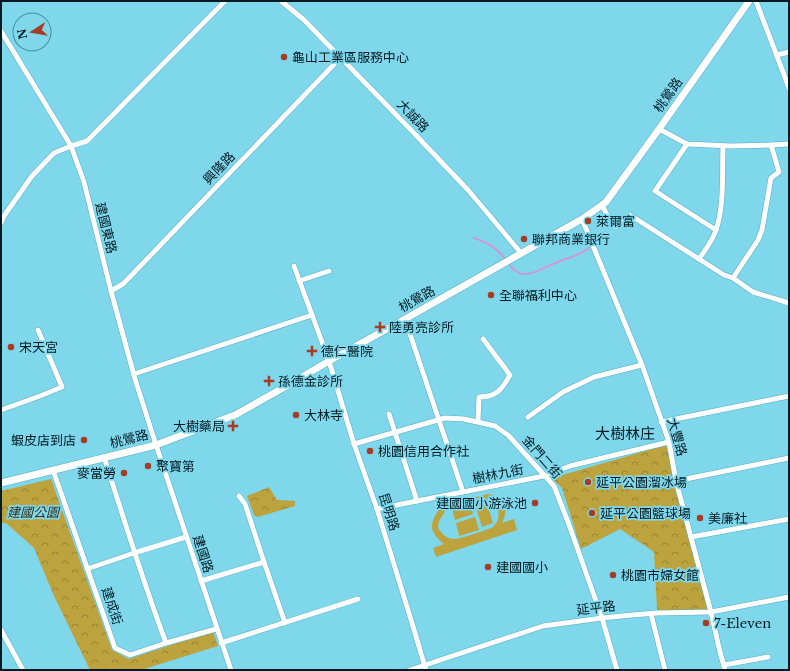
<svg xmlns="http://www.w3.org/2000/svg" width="790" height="671" viewBox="0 0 790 671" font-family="'Libre Baskerville','Noto Sans TC',serif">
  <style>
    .green { fill: #bca33e; fill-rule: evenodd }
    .forest { fill: url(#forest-crowns) }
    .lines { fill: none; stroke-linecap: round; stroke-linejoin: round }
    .stream { stroke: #ea85d6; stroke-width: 1.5 }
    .minor-casing { stroke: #53acc0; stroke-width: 6 }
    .secondary-casing { stroke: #53acc0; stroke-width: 8 }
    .minor { stroke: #fff; stroke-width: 5 }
    .secondary { stroke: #fff; stroke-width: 7 }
    .poi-dot { fill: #a53c23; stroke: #7fd7ec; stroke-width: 1.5 }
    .labels { text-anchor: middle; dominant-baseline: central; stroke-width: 3.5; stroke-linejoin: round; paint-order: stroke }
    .poi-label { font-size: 13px; fill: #001b22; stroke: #7fd7ec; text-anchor: start }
    .street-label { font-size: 13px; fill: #001b22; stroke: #7fd7ec }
    .park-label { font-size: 13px; font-style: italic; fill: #332d16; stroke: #7fd7ec }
    .quarter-label { font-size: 15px; fill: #001b22; stroke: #7fd7ec }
  </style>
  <defs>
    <pattern id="forest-crowns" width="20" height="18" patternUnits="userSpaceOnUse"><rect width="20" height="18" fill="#bca33e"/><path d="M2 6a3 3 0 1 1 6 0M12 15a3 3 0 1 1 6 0" fill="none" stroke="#968434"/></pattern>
  </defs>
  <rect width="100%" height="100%" fill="#7fd7ec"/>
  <!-- green -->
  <g class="green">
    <path d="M 488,494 C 497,496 507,502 505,514 C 505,517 503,520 502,523 L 514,519 L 517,530 L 436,557 L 433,548 L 444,544 C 427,530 430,523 441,506 ZM 483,499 C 493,502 501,508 498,519 C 497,522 495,525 493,527 C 490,529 457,540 453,539 C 446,538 442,534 438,528 L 439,521 L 446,510 Z"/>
    <path d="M 486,500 L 493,523 L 482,527 L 475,504 Z"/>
    <path d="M 470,504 L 473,514 L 455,520 L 452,509 Z"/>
    <path d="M 475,517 L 479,530 L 459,536 L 456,523 Z"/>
  </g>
  <!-- forest -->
  <g class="forest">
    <path d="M 666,445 L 700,571 L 709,611 L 657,610 L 654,552 L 620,529 L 581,549 L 562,488 L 552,478 Z"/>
    <path d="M 51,479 L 112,650 L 129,659 L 213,631 L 218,646 L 141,670 L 90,670 L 54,596 L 34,548 L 6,523 L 1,523 L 1,491 Z"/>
    <path d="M 269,487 L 277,500 L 295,501 L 295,506 L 258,517 L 254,515 L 247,496 Z"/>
  </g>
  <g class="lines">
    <!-- stream -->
    <g class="stream">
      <path d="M 474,238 C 490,244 495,246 506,260"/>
      <path d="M 508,263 C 513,269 518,275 526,274 C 536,274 546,266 556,263 C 568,257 579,257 590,247"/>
    </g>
    <defs>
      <g id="minor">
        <path d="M 281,1 L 303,19 L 411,130 L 468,190 L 521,253"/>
        <path d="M 756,1 L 789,88"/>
        <path d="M 1,31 L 71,146 L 84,182 L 111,291 L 135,379 L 156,445 L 231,670"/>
        <path d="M 777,55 L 789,52"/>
        <path d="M 659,129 L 687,144 L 731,146 L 771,145 L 789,144"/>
        <path d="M 687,144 L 655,191 L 716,230"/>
        <path d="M 602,205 L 612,225 L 616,227 L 630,215 L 724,275 L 733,278 L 753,292 L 789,303"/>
        <path d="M 582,219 L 642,365 L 669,442 L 676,481 L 711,612 L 719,648 L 725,670"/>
        <path d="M 1,223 L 4,216 L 32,176 L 54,153 L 71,146 L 87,141 L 225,1"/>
        <path d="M 699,259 C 704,252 709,245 713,237 C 725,214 722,172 723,146"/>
        <path d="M 294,266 L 329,361 L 354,444 L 377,509 L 412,623 L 426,670"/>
        <path d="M 733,278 L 758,240 L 762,230 L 771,178 L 779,172 L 771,145"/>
        <path d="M 299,281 L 329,271"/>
        <path d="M 111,291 L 123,284 L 341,57"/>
        <path d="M 405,319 L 463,492"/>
        <path d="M 134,374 L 312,315"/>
        <path d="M 1,410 L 40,396 L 62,387 L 38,330"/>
        <path d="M 389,414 L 417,501"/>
        <path d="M 528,417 L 563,392 L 594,377 L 642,365"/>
        <path d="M 478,421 L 479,397 C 497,397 502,389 510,375 L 483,339"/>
        <path d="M 661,422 L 789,396"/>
        <path d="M 354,444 L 445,418 L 464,419 L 495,426 L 508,435 L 554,486 L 568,522 L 602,618 L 617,670"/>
        <path d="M 104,457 C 124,519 143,582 166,643"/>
        <path d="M 53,470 L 115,648 L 130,655 L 166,643 L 216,629"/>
        <path d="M 676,481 L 789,458"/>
        <path d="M 239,496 L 245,504 L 264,562 L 285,623"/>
        <path d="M 377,509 L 417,501 L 544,476 L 570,466 L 619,454 L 669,442"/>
        <path d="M 691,537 L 789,519"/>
        <path d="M 87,569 L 134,553 L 186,537"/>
        <path d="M 201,581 L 264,562"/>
        <path d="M 651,614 L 665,670"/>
        <path d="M 1,630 L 23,670"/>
        <path d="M 221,643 L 358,599"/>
        <path d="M 724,665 L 768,657"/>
        <path d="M 410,670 L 543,626 L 602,618 L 632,615 L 657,613 L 711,612 L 789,597"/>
      </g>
      <path id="secondary" d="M 1,483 L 156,445 L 185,434 L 235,415 L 292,383 L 329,361 L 405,319 L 582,219 L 602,205 L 606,202 L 659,129 L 749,1"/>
    </defs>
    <!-- minor casing -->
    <use href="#minor" class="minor-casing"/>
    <!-- secondary casing -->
    <use href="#secondary" class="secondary-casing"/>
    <!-- minor -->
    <use href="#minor" class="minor"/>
    <!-- secondary -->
    <use href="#secondary" class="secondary"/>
  </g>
  <!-- markers -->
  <g class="poi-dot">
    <circle cx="284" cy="57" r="4"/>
    <circle cx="588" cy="221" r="4"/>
    <circle cx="524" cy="239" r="4"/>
    <circle cx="491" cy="295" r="4"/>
    <path d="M378 321h4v4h4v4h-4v4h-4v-4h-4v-4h4z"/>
    <circle cx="11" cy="347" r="4"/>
    <path d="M310 345h4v4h4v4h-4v4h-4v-4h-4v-4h4z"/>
    <path d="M267 375h4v4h4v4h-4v4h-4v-4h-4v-4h4z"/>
    <circle cx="296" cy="415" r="4"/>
    <path d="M231 420h4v4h4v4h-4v4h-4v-4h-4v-4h4z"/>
    <circle cx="84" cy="440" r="4"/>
    <circle cx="370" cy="451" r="4"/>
    <circle cx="148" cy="466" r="4"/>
    <circle cx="124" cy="473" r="4"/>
    <circle cx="588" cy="482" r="4"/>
    <circle cx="535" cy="503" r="4"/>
    <circle cx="592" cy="513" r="4"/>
    <circle cx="700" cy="518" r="4"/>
    <circle cx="488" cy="567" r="4"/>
    <circle cx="613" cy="575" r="4"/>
    <circle cx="706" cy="623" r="4"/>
  </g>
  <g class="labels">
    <!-- poi labels -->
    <g class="poi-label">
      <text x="292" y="57">龜山工業區服務中心</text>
      <text x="596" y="221">萊爾富</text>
      <text x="532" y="239">聯邦商業銀行</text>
      <text x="499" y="295">全聯福利中心</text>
      <text x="389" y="327">陸勇亮診所</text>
      <text x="19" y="347">宋天宮</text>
      <text x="321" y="351">德仁醫院</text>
      <text x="278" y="381">孫德金診所</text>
      <text x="304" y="415">大林寺</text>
      <text x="225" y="426" text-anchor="end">大樹藥局</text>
      <text x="76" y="440" text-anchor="end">蝦皮店到店</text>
      <text x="378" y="451">桃園信用合作社</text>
      <text x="156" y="466">聚寶第</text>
      <text x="116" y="473" text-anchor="end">麥當勞</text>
      <text x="596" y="482">延平公園溜冰場</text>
      <text x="527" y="503" text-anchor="end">建國國小游泳池</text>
      <text x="600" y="513">延平公園籃球場</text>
      <text x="708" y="518">美廉社</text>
      <text x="496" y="567">建國國小</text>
      <text x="621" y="575">桃園市婦女館</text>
      <text x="714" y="623">7-Eleven</text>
    </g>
    <!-- street labels -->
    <g class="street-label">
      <text transform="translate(668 95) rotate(-55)">桃鶯路</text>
      <text transform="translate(413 116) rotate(46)">大誠路</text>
      <text transform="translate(219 168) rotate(-46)">興隆路</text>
      <text transform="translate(106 228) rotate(76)">建國東路</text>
      <text transform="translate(417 299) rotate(-29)">桃鶯路</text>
      <text transform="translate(677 437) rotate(74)">大豐路</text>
      <text transform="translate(129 439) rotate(-14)">桃鶯路</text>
      <text transform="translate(542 457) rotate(49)">金門二街</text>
      <text transform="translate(498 474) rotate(-11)">樹林九街</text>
      <text transform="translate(389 512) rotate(72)">昆明路</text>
      <text transform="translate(203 554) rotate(72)">建國路</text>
      <text transform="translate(112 606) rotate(71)">建成街</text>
      <text transform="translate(596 608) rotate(-7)">延平路</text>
    </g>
    <!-- park labels -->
    <g class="park-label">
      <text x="33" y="512">建國公園</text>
    </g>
    <!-- quarter labels -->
    <g class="quarter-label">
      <text x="625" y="433">大樹林庄</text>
    </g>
  </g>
  <!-- border -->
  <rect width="790" height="671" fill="none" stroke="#001b22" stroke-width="4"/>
  <!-- north arrow -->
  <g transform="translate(32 32) rotate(258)"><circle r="19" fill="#7fd7ec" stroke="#4c8c9b"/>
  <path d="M0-3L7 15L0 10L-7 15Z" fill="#a53c23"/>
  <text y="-6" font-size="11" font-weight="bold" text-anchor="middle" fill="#001b22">N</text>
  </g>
</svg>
